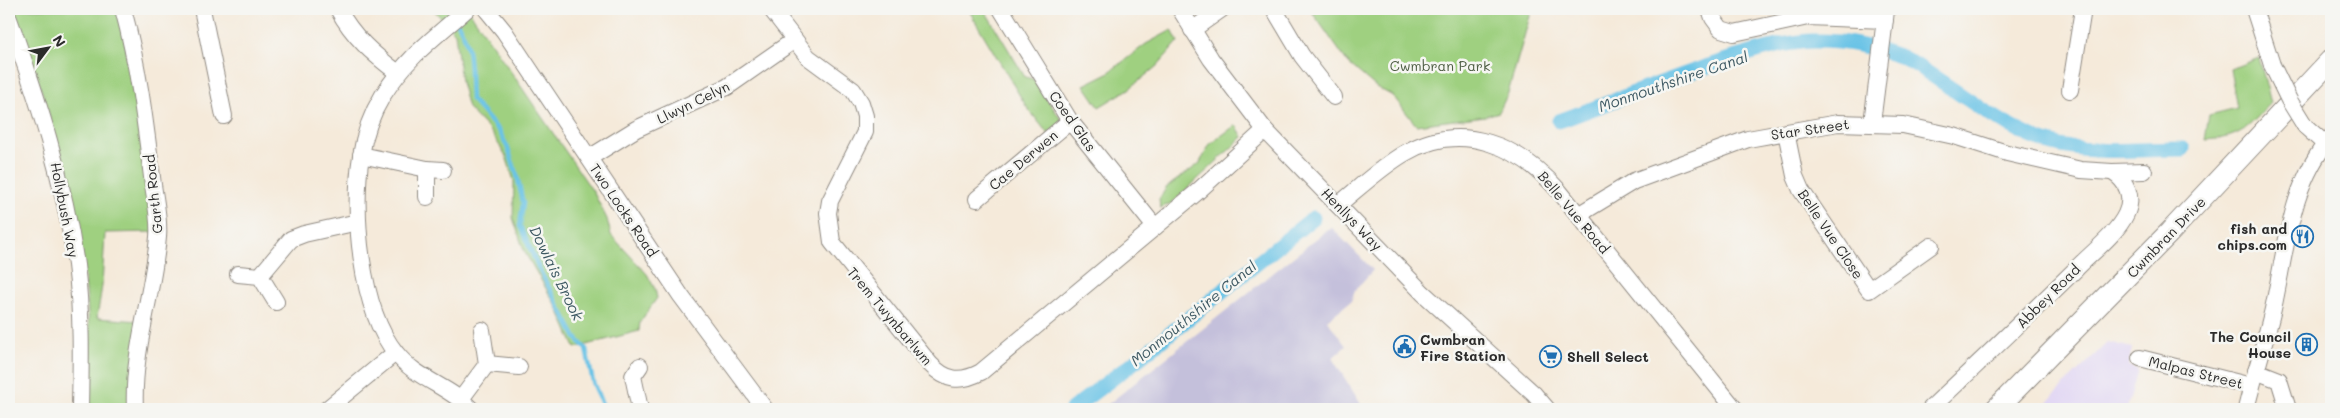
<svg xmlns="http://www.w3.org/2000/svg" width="2340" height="418" viewBox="0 0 2340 418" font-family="Mali,sans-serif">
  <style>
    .built { fill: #e0d4f4 }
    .industrial { fill: #c4c0db }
    .green { fill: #9fd080; stroke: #657e56 }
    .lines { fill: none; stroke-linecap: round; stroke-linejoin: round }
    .stream { stroke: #69c3e6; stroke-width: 4.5 }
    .canal { stroke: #69c3e6; stroke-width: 15 }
    .minor-casing { stroke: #908a82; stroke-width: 18 }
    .major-casing { stroke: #908a82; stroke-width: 23 }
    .minor { stroke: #fff; stroke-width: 16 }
    .major { stroke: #fff; stroke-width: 21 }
    .minor-bridge-casing { stroke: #908a82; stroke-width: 18; stroke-linecap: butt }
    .minor-bridge { stroke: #fff; stroke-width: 16 }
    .labels { text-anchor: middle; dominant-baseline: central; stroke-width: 5; stroke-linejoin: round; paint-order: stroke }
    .park-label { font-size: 14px; fill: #4e5d44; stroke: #f6f6f2 }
    .street-label { font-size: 14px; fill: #2b2b2b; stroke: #f6f6f2 }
    .poi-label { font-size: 14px; font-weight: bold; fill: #2b2b2b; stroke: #f6f6f2; text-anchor: end }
    .water-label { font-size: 15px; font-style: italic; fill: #3e5963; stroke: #f6f6f2 }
  </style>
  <rect width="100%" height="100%" fill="#f6f6f2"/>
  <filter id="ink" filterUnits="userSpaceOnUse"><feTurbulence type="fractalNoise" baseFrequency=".02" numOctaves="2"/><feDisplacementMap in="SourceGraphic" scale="10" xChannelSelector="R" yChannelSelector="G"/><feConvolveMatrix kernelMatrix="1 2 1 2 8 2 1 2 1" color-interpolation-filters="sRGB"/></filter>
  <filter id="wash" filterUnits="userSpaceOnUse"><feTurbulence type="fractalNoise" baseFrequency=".0096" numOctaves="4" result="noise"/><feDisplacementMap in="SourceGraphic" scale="20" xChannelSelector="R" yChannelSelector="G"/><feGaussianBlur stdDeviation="1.12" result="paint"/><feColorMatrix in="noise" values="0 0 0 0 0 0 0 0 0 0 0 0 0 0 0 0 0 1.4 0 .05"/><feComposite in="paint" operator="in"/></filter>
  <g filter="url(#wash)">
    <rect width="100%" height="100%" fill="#f5eada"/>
    <!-- built -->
    <path class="built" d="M 2108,342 L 2132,348 L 2128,366 L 2138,369 L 2127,409 L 2040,409 Z"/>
    <!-- industrial -->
    <path class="industrial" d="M 1331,227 L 1373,270 L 1355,290 L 1351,301 L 1327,320 L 1346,346 L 1332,358 L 1364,409 L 1102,409 Z"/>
    <!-- green -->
    <g class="green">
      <path d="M 13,9 L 117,9 L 122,25 L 157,232 L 105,233 L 102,286 L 97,318 L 140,321 L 136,409 L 87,409 C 100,272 60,136 13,9 Z"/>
      <path d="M 433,9 L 468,9 L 594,193 L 607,219 L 611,235 L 647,274 L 655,289 L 657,298 L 640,322 L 639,331 L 575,348 L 558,309 L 524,251 L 513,218 L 514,181 L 506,156 L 491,132 L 468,108 L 461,82 L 455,33 Z"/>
      <path d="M 968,9 L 984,9 L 1025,77 L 1033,79 L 1063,122 L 1048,134 L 1026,106 Z"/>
      <path d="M 1310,9 L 1532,9 L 1508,93 L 1499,112 L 1485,116 L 1416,125 L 1393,96 L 1376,87 L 1348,63 Z"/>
      <path d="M 1172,30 L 1178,42 L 1157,66 L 1129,89 L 1099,107 L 1084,85 L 1108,73 L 1146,44 Z"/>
      <path d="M 2259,58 L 2271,103 C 2247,128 2242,138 2205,140 L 2209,115 L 2237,108 L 2230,69 Z"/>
      <path d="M 1236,125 L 1243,137 L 1172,203 L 1160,208 L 1159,199 L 1167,187 L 1199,164 L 1210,144 Z"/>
    </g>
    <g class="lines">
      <!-- stream -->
      <path class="stream" d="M 457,22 C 473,47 469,71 471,99 L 499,131 L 507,146 L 517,175 L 523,203 L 520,226 L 540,271 L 576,338 L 586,349 L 593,382 L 601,402 L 606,409"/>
      <!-- canal -->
      <g class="canal">
        <path d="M 1559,121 C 1615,101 1670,78 1727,60 C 1754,52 1784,42 1813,41 C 1843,40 1874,47 1902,57 C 1950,83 2008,136 2061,146 C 2100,154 2143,149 2183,149"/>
        <path d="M 1072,409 L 1141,357 L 1313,218"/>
      </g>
    </g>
  </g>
  <g filter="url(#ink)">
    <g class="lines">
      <defs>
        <g id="minor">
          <path d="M 123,9 C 138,64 145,120 152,177 C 154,196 160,218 158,237 C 153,295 132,351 135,409"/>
          <path d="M 202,9 L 224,116"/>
          <path d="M 338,9 C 353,37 373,54 398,73"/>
          <path d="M 467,9 C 434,38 407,57 383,95 C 372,113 364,135 361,156 C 352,210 360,309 396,353 C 416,379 449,386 471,409"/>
          <path d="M 486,9 L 504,31 L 681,296 L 765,409"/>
          <path d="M 771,9 L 808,57 L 853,90 L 861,103 L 865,116 L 865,132 L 830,201 L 828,213 L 832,242 L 930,364 C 946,381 960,383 981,372 L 1196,193 L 1265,130"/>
          <path d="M 1001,9 L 1070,121 L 1155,227"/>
          <path d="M 1180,9 L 1211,59 L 1265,130 L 1423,293 L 1534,394 L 1547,409"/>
          <path d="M 1274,9 L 1302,56 L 1334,97"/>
          <path d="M 1710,9 L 1713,18 L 1721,29 L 1734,33 L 1808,17 L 1885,20"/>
          <path d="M 2254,9 L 2272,65"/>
          <path d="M 9,19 C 38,99 64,180 76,265 C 82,312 81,361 80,409"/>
          <path d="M 1192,30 L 1222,9"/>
          <path d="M 2070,90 L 2083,9"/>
          <path d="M 1872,123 L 1886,11"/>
          <path d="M 2305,126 L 2325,144"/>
          <path d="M 1786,132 L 1795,176 L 1801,190 L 1869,290 L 1931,246"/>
          <path d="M 361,155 L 427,169 L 427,197"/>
          <path d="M 589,158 L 636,129 L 727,87 L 793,41"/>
          <path d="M 427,169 L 443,170"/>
          <path d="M 977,199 L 1070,121"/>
          <path d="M 1338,205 C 1360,187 1381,167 1405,153 C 1462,120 1520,146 1559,191 L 1735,409"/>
          <path d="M 1578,215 L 1634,181 L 1748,139 L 1838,123 L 1903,125 L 1954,136 L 2007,153 L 2081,170 L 2112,172 L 2144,171"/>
          <path d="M 238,274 L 260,276 L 276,302"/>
          <path d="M 260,276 L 291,239 L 304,234 L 358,222"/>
          <path d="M 2140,358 L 2251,386"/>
          <path d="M 487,364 L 519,367"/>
          <path d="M 2256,371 L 2279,380 L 2288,409"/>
          <path d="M 461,399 L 487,364 L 482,330"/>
          <path d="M 327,409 L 395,353"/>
          <path d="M 640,409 L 633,376 L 640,366"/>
          <path d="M 1930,409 C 1979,363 2027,317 2075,270 C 2091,253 2116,235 2126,214 C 2134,197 2127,181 2112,172"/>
          <path d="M 2246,409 C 2254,376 2265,343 2273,309 C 2286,251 2290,184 2331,137"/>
        </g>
        <path id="major" d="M 1996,409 L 2170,232 L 2331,60"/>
      </defs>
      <!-- minor casing -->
      <use href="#minor" class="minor-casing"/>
      <!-- major casing -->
      <use href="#major" class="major-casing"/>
      <!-- minor -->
      <use href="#minor" class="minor"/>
      <!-- major -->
      <use href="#major" class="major"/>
      <defs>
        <path id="minor-bridge" d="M 2272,65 L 2289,100 L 2305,126"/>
      </defs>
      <!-- minor-bridge casing -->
      <use href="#minor-bridge" class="minor-bridge-casing"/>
      <!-- minor-bridge -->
      <use href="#minor-bridge" class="minor-bridge"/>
    </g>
  </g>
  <!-- icons -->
  <defs>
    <symbol id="restaurant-ring" viewBox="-11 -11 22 22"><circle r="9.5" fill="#f6f6f2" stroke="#1f6fb2" stroke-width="1.5"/><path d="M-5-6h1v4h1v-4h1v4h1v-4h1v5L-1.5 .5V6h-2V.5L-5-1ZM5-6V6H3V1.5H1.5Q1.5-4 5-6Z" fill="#1f6fb2"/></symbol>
    <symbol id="building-ring" viewBox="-11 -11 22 22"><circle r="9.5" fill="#f6f6f2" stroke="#1f6fb2" stroke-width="1.5"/><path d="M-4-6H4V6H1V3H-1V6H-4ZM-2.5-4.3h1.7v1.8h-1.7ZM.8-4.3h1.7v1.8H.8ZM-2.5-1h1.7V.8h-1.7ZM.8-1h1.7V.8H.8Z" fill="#1f6fb2"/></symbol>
    <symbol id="civic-ring" viewBox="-11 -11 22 22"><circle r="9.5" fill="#f6f6f2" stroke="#1f6fb2" stroke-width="1.5"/><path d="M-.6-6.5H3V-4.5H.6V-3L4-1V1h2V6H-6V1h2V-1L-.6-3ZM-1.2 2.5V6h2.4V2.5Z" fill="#1f6fb2"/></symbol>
    <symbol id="supermarket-ring" viewBox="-11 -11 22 22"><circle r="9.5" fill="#f6f6f2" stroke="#1f6fb2" stroke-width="1.5"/><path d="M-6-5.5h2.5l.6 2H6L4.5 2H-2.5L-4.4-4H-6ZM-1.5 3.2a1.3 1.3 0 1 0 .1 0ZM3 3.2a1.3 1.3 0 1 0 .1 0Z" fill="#1f6fb2"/></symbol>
  </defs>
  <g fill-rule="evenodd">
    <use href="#restaurant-ring" x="2290" y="224" width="25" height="25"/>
    <use href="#building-ring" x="2294" y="332" width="25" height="25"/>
    <use href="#civic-ring" x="1392" y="334" width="25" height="25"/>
    <use href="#supermarket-ring" x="1538" y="344" width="25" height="25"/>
  </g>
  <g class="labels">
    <!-- park labels -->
    <g class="park-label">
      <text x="1440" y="65">Cwmbran Park</text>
    </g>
    <!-- street labels -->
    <g class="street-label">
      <text transform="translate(693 102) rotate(-26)">Llwyn Celyn</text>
      <text transform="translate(1073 121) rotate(55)">Coed Glas</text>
      <text transform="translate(1810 129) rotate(-8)">Star Street</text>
      <text transform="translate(1023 160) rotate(-40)">Cae Derwen</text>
      <text transform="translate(153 194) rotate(-96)">Garth Road</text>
      <text transform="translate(65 210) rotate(79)">Hollybush Way</text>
      <text transform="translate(624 210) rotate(56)">Two Locks Road</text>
      <text transform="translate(1574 212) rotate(50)">Belle Vue Road</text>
      <text transform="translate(1352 219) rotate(46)">Henllys Way</text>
      <text transform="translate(1831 234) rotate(56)">Belle Vue Close</text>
      <text transform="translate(2166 237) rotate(-46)">Cwmbran Drive</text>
      <text transform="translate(2048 296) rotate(-45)">Abbey Road</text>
      <text transform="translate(890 316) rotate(50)">Trem Twynbarlwm</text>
      <text transform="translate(2196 372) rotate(14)">Malpas Street</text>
    </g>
    <!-- poi labels -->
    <g class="poi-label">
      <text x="2287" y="228">fish and<tspan x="2287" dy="16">chips.com</tspan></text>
      <text x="2291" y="336">The Council<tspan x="2291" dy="16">House</tspan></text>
      <text x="1420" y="339" text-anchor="start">Cwmbran<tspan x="1420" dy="16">Fire Station</tspan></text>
      <text x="1567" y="356" text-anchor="start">Shell Select</text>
    </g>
    <!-- water labels -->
    <g class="water-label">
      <text transform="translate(1673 81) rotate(-19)">Monmouthshire Canal</text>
      <text transform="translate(557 273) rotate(64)">Dowlais Brook</text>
      <text transform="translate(1193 313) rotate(-39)">Monmouthshire Canal</text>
    </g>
  </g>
  <!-- margin -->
  <rect width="2340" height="418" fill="none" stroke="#f6f6f2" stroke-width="30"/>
  <!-- north arrow -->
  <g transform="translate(48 48) rotate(58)" stroke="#f6f6f2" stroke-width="4" paint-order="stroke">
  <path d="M0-4L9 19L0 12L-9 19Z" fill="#2b2b2b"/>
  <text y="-8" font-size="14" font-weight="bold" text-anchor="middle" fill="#2b2b2b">N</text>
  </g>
</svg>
